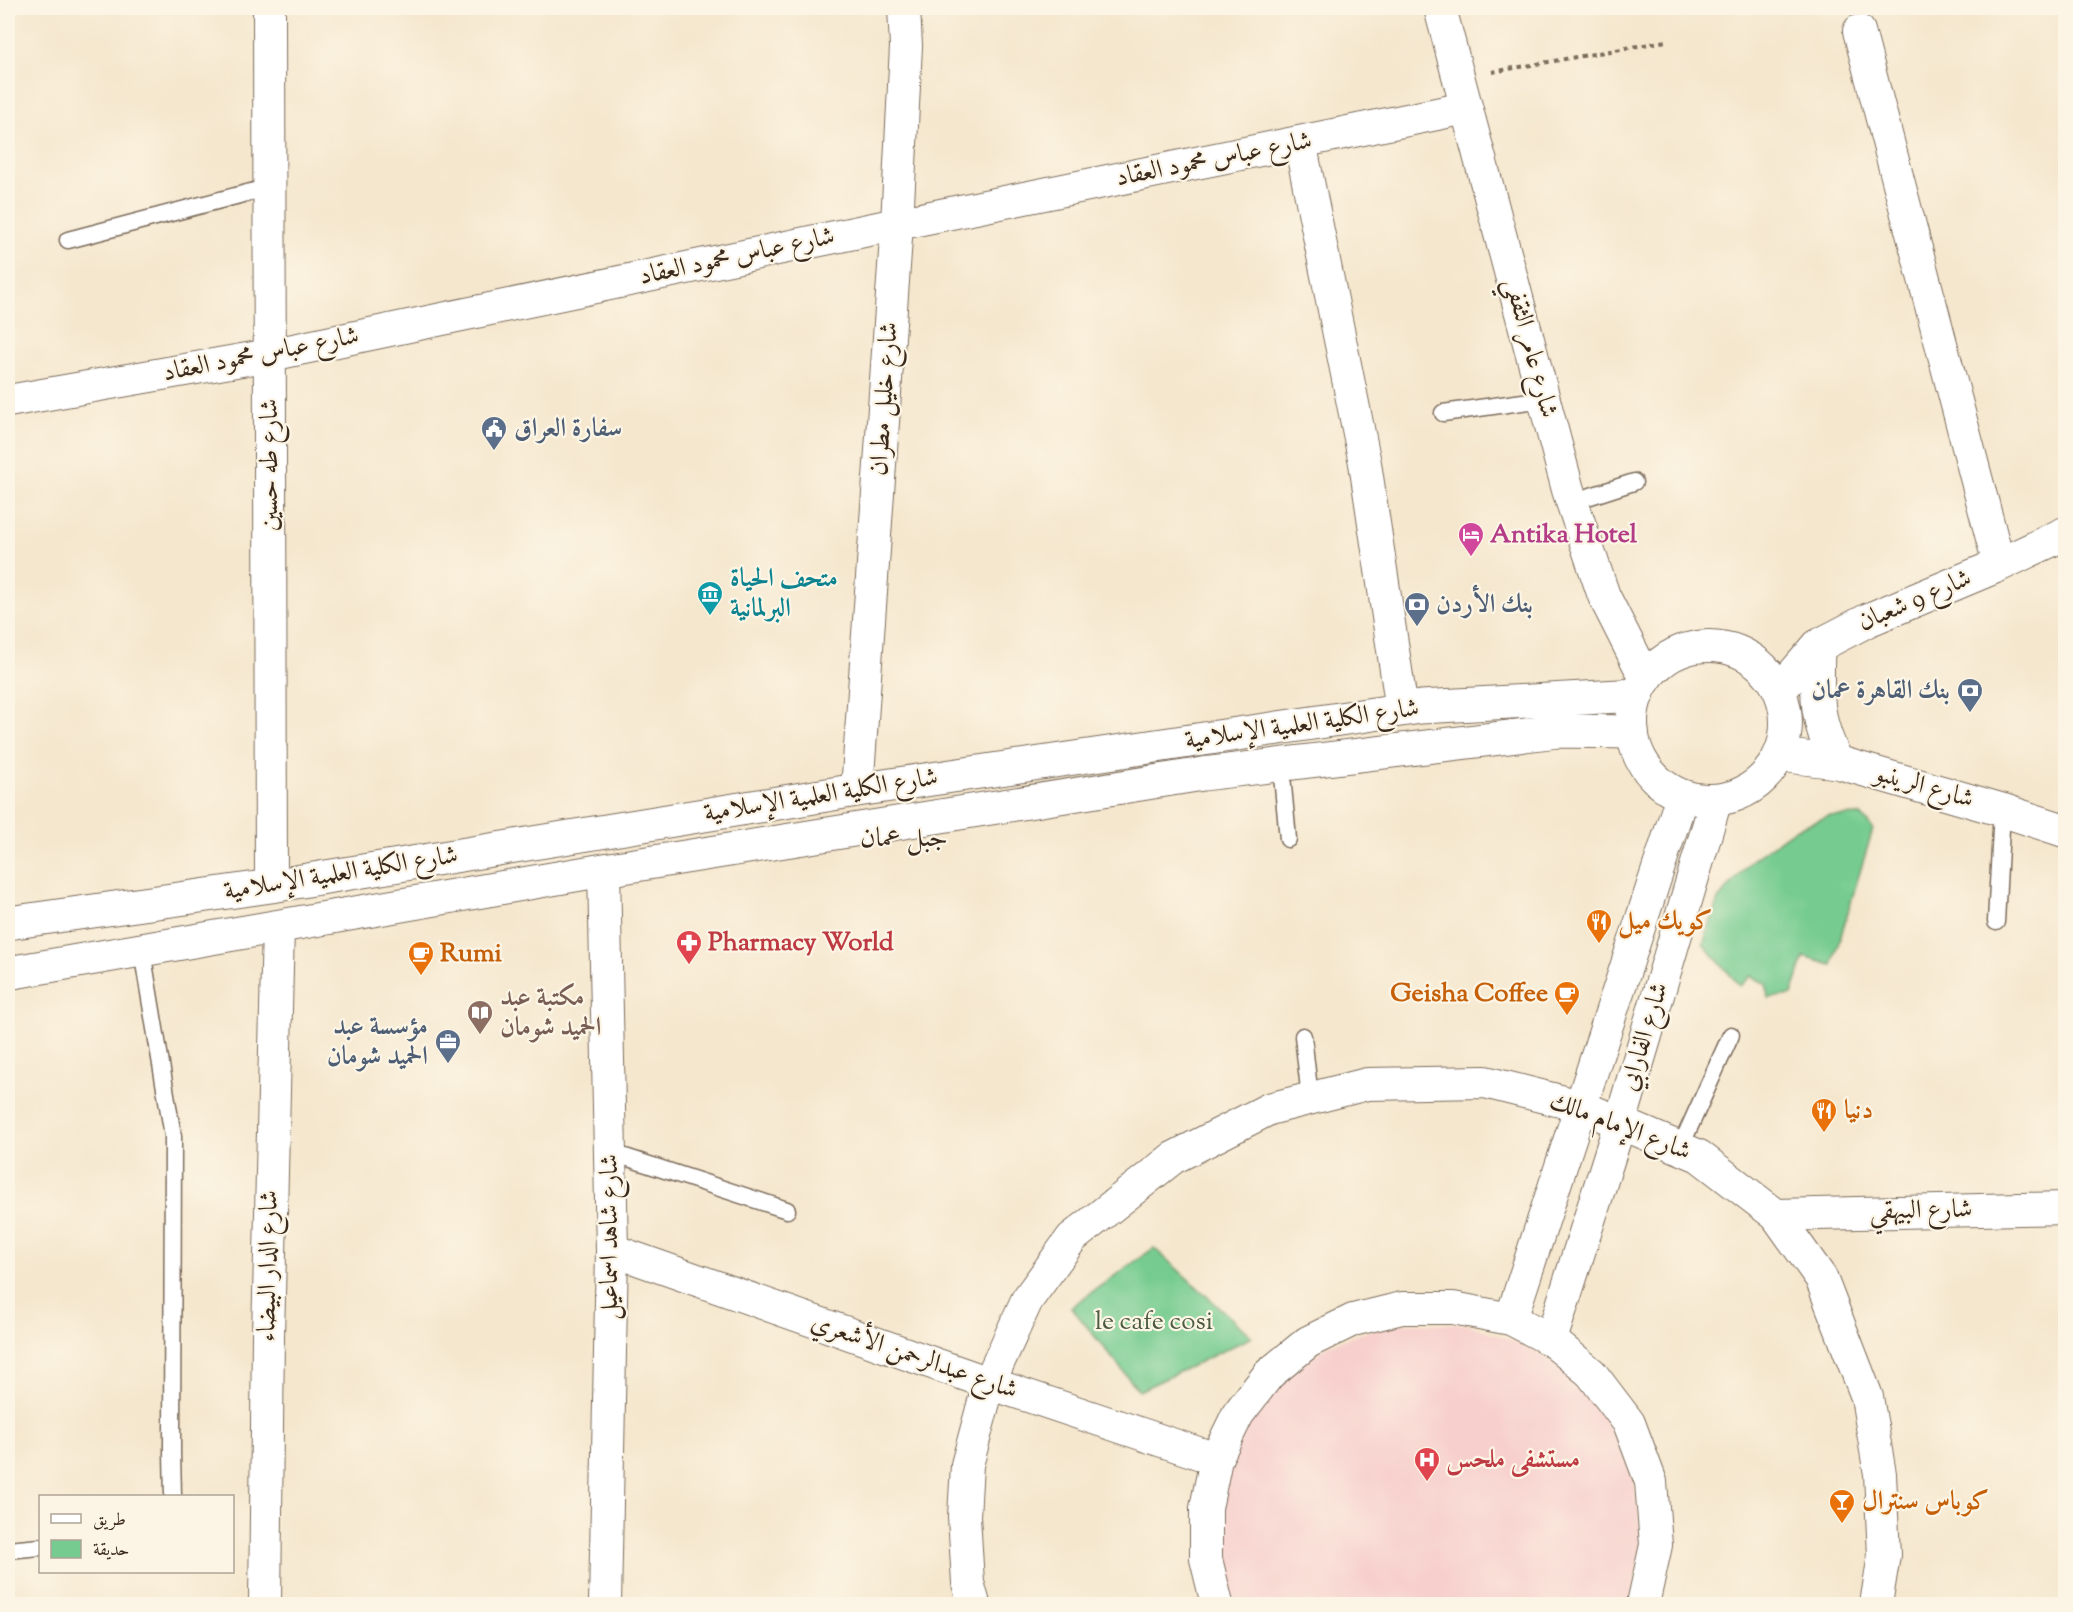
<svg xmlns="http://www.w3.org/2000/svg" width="2073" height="1612" viewBox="0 0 2073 1612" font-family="'Sorts Mill Goudy',Amiri,serif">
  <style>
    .built { fill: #f7d0cd }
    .green { fill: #76cc90; stroke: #587b57; stroke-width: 1.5 }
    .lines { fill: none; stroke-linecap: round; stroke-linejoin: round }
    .service-casing { stroke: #7c6c5c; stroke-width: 19 }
    .minor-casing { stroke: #7c6c5c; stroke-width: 34 }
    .tertiary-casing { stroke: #7c6c5c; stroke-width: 35 }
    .primary-casing { stroke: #7c6c5c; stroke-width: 35 }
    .path { stroke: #7c6c5c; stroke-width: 4; stroke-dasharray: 4.5 4.5; stroke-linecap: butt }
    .service { stroke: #fff; stroke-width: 16 }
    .minor { stroke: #fff; stroke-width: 32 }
    .tertiary { stroke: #fff; stroke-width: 33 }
    .primary { stroke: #fff; stroke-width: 33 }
    .labels { text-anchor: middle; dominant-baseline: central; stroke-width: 4.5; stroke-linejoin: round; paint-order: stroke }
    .street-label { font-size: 26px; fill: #3b2a1e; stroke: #fcf5e5 }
    .service-label { font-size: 26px; font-weight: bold; fill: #4e5e75; stroke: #fcf5e5; text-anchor: start }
    .hotel-label { font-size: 26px; font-weight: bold; fill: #b23c85; stroke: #fcf5e5; text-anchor: start }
    .culture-label { font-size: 26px; font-weight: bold; fill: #0d838f; stroke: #fcf5e5; text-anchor: start }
    .food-label { font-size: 26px; font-weight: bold; fill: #c56008; stroke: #fcf5e5; text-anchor: start }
    .health-label { font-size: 26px; font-weight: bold; fill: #be3a42; stroke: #fcf5e5; text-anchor: start }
    .education-label { font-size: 26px; font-weight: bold; fill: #785e54; stroke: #fcf5e5; text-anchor: start }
    .park-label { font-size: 26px; fill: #4d5b40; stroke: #fcf5e5 }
    .neighbourhood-label { font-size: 27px; fill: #3b2a1e; stroke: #fcf5e5 }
  </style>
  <rect width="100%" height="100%" fill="#fcf5e5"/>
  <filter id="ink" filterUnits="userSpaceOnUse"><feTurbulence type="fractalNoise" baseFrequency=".0167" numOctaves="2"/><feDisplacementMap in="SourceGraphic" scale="12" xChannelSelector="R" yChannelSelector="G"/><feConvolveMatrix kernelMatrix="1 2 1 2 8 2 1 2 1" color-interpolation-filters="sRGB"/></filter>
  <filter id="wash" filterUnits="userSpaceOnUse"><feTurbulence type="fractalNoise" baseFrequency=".008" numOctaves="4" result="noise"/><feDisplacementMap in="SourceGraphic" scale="24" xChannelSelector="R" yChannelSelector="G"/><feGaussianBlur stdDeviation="1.35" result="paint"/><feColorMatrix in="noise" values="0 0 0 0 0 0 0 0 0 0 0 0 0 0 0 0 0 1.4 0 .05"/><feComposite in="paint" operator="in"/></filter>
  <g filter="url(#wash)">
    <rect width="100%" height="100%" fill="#f5e7ce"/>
    <!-- built -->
    <path class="built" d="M 1392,1323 L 1467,1324 L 1537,1350 L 1594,1398 L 1631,1463 L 1643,1537 L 1630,1604 L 1226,1604 L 1214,1503 L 1235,1439 L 1274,1384 L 1328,1345 Z"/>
    <!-- green -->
    <g class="green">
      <path d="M 1861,815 L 1873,829 L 1832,965 L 1804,957 L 1792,995 L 1768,998 L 1766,984 L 1751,976 L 1740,986 L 1703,944 L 1718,900 L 1752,860 L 1795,829 L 1829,816 Z"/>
      <path d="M 1154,1248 L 1252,1337 L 1139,1391 L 1071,1307 Z"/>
    </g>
  </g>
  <g filter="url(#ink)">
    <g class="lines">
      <defs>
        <g id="service">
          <path d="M 68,240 L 270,187"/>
          <path d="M 1443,413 L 1544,399"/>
          <path d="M 1572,502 L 1634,482"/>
          <path d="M 1281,765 L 1288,839"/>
          <path d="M 1996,922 L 2002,810"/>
          <path d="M 142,951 L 173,1136 L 172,1453 L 173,1496"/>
          <path d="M 1303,1036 L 1310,1098"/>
          <path d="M 1680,1148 L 1731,1035"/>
          <path d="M 610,1152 L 787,1210"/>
          <path d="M 8,1550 L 40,1547"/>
        </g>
        <g id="minor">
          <path d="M 269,8 L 271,886"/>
          <path d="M 1440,8 L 1568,490 L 1604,596 L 1646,679"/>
          <path d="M 1859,31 L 1999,565"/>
          <path d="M 1300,142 L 1365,463 L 1402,710"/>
          <path d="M 8,401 L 270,355 L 897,224 L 1466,108"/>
          <circle cx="1709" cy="723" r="77"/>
          <path d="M 857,790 L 897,224 L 906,46 L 904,8"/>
          <path d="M 604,870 L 612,1250 L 605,1604"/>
          <path d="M 1776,1215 L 2066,1208"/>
          <path d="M 612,1250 L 989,1383 L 1216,1459"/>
          <path d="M 1511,1319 L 1682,796"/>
          <path d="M 1551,1340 L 1620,1123 L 1715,803"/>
          <path d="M 265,1604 L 268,1336 L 278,927"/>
          <path d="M 974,1604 L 968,1583 L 964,1516 L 967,1465 L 989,1383 L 1027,1300 L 1072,1238 L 1173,1158 L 1269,1109 L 1367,1084 L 1485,1082 L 1580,1106 L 1699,1156 L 1776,1215 L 1821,1278 L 1867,1397 L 1880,1474 L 1884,1555 L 1876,1604"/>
          <path d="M 1217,1604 L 1206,1559 L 1206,1508 L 1216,1459 L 1238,1414 L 1269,1374 L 1308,1342 L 1353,1320 L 1402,1308 L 1453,1308 L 1511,1319 L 1551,1340 L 1591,1373 L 1629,1423 L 1651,1482 L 1656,1545 L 1643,1604"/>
        </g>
        <g id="tertiary">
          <path d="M 1818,646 C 1817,693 1814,719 1837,762"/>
          <path d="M 1780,690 L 1818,646 L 1868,620 L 1999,565 L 2066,533"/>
          <path d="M 1780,755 L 1837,762 L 2002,810 L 2066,831"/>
        </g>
        <g id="primary">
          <path d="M 8,923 L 271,886 L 857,790 L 1421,707 L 1637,695"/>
          <path d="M 8,973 L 604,870 L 1203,774 L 1558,731 L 1632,732"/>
        </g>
      </defs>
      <!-- service casing -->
      <use href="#service" class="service-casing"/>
      <!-- minor casing -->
      <use href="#minor" class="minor-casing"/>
      <!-- tertiary casing -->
      <use href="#tertiary" class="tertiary-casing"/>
      <!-- primary casing -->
      <use href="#primary" class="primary-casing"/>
      <!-- path -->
      <path class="path" d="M 1492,72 L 1666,41"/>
      <!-- service -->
      <use href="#service" class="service"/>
      <!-- minor -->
      <use href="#minor" class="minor"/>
      <!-- tertiary -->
      <use href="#tertiary" class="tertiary"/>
      <!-- primary -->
      <use href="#primary" class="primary"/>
    </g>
  </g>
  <!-- icons -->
  <defs>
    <symbol id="civic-pin" viewBox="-11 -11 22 30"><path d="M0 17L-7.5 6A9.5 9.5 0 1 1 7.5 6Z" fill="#5c6f8a" stroke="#fcf5e5"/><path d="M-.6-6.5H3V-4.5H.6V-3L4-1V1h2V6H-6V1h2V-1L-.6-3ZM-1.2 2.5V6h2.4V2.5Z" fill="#fff"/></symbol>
    <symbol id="hotel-pin" viewBox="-11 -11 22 30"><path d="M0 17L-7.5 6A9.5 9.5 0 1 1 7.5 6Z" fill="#d1479c" stroke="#fcf5e5"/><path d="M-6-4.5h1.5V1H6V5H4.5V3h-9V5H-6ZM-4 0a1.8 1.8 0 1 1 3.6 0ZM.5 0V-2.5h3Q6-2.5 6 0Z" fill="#fff"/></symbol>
    <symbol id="museum-pin" viewBox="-11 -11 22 30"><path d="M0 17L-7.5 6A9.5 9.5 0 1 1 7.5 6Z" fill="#0f9aa8" stroke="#fcf5e5"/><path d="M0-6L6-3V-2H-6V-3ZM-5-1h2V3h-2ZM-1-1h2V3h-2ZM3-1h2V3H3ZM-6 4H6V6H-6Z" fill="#fff"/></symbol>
    <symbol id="bank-pin" viewBox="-11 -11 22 30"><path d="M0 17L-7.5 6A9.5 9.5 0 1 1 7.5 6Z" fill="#5c6f8a" stroke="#fcf5e5"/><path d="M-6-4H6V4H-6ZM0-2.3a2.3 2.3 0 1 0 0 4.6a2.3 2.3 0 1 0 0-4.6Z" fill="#fff"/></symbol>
    <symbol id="restaurant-pin" viewBox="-11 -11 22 30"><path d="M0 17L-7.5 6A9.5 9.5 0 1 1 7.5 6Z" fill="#e8710a" stroke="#fcf5e5"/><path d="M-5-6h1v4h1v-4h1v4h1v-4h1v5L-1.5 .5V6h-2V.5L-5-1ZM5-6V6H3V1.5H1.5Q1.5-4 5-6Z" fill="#fff"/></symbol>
    <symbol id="pharmacy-pin" viewBox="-11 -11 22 30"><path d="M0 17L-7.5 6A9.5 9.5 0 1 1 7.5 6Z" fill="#e0444e" stroke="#fcf5e5"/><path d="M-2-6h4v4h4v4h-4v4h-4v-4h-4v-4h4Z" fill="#fff"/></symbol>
    <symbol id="cafe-pin" viewBox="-11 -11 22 30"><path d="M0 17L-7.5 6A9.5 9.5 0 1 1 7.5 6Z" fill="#e8710a" stroke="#fcf5e5"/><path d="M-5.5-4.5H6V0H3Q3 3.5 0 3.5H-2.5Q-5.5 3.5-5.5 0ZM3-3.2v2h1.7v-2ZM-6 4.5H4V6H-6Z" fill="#fff"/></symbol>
    <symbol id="library-pin" viewBox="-11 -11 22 30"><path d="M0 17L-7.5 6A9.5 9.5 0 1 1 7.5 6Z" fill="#8d6e63" stroke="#fcf5e5"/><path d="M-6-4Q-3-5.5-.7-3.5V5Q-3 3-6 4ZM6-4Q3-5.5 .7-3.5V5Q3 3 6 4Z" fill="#fff"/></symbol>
    <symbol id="office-pin" viewBox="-11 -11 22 30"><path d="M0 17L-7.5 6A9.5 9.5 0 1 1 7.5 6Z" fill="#5c6f8a" stroke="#fcf5e5"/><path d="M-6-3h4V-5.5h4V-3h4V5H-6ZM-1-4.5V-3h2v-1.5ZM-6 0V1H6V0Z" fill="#fff"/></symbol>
    <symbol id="hospital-pin" viewBox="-11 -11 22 30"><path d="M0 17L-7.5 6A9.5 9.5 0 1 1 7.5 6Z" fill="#e0444e" stroke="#fcf5e5"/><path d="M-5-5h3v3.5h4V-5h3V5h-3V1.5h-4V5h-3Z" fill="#fff"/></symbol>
    <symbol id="bar-pin" viewBox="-11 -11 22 30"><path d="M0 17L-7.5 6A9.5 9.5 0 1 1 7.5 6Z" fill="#e8710a" stroke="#fcf5e5"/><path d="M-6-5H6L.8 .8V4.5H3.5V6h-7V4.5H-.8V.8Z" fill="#fff"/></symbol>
  </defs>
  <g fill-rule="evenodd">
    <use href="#civic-pin" x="479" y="414" width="30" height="40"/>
    <use href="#hotel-pin" x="1456" y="520" width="30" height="40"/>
    <use href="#museum-pin" x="695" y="579" width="30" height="40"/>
    <use href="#bank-pin" x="1402" y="590" width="30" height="40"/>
    <use href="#bank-pin" x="1955" y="676" width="30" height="40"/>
    <use href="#restaurant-pin" x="1584" y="907" width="30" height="40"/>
    <use href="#pharmacy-pin" x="674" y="928" width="30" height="40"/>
    <use href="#cafe-pin" x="406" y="939" width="30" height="40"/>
    <use href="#cafe-pin" x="1552" y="979" width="30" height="40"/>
    <use href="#library-pin" x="465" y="998" width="30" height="40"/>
    <use href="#office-pin" x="433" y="1027" width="30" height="40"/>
    <use href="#restaurant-pin" x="1809" y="1096" width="30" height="40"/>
    <use href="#hospital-pin" x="1412" y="1445" width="30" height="40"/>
    <use href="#bar-pin" x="1827" y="1487" width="30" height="40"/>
  </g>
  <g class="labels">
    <!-- street labels -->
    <g class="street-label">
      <text transform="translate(1214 160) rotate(-11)">شارع عباس محمود العقاد</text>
      <text transform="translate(737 257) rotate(-12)">شارع عباس محمود العقاد</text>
      <text transform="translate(1530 348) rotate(75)">شارع عامر الثقفي</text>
      <text transform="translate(261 355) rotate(-11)">شارع عباس محمود العقاد</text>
      <text transform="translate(885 399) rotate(-86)">شارع خليل مطران</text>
      <text transform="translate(270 465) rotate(-90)">شارع طه حسين</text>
      <text transform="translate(1915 601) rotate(-23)">شارع 9 شعبان</text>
      <text transform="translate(1302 725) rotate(-8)">شارع الكلية العلمية الإسلامية</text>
      <text transform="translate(1924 787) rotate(16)">شارع الرينبو</text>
      <text transform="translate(821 796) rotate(-9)">شارع الكلية العلمية الإسلامية</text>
      <text transform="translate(341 874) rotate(-9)">شارع الكلية العلمية الإسلامية</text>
      <text transform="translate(1645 1037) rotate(-73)">شارع الفارابي</text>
      <text transform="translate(1620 1127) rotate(21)">شارع الإمام مالك</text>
      <text transform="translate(1921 1211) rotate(-1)">شارع البيهقي</text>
      <text transform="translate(610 1237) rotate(-90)">شارع شاهد اسماعيل</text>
      <text transform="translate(269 1266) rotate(-89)">شارع الدار البيضاء</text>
      <text transform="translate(914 1357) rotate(19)">شارع عبدالرحمن الأشعري</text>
    </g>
    <!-- service labels -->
    <g class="service-label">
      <text x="514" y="429">سفارة العراق</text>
      <text x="1436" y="605">بنك الأردن</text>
      <text x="1950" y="691" text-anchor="end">بنك القاهرة عمان</text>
      <text x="428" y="1027" text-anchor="end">مؤسسة عبد<tspan x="428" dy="30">الحميد شومان</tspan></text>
    </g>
    <!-- hotel labels -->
    <g class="hotel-label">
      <text x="1490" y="535">Antika Hotel</text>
    </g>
    <!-- culture labels -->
    <g class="culture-label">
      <text x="730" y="579">متحف الحياة<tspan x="730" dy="30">البرلمانية</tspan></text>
    </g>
    <!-- food labels -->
    <g class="food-label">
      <text x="1618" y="922">كويك ميل</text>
      <text x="440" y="954">Rumi</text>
      <text x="1548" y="994" text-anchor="end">Geisha Coffee</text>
      <text x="1844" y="1111">دنيا</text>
      <text x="1862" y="1502">كوباس سنترال</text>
    </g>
    <!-- health labels -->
    <g class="health-label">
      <text x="708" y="943">Pharmacy World</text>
      <text x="1446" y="1460">مستشفى ملحس</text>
    </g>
    <!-- education labels -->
    <g class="education-label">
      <text x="500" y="998">مكتبة عبد<tspan x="500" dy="30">الحميد شومان</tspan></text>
    </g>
    <!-- park labels -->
    <g class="park-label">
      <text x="1154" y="1322">le cafe cosi</text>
    </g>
    <!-- neighbourhood labels -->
    <g class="neighbourhood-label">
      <text x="904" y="839">جبل عمان</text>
    </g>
  </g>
  <!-- margin -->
  <rect width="2073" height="1612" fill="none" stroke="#fcf5e5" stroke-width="30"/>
  <!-- legend -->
  <rect x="39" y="1495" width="195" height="78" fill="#fcf5e5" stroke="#afa495" stroke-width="1.5"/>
  <rect x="51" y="1514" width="30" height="9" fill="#ffffff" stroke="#afa495" stroke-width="1.5"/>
  <text x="93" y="1525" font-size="18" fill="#3b2a1e">طريق</text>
  <rect x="51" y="1540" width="30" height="18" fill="#76cc90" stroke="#afa495" stroke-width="1.5"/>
  <text x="93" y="1555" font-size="18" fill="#3b2a1e">حديقة</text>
</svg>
